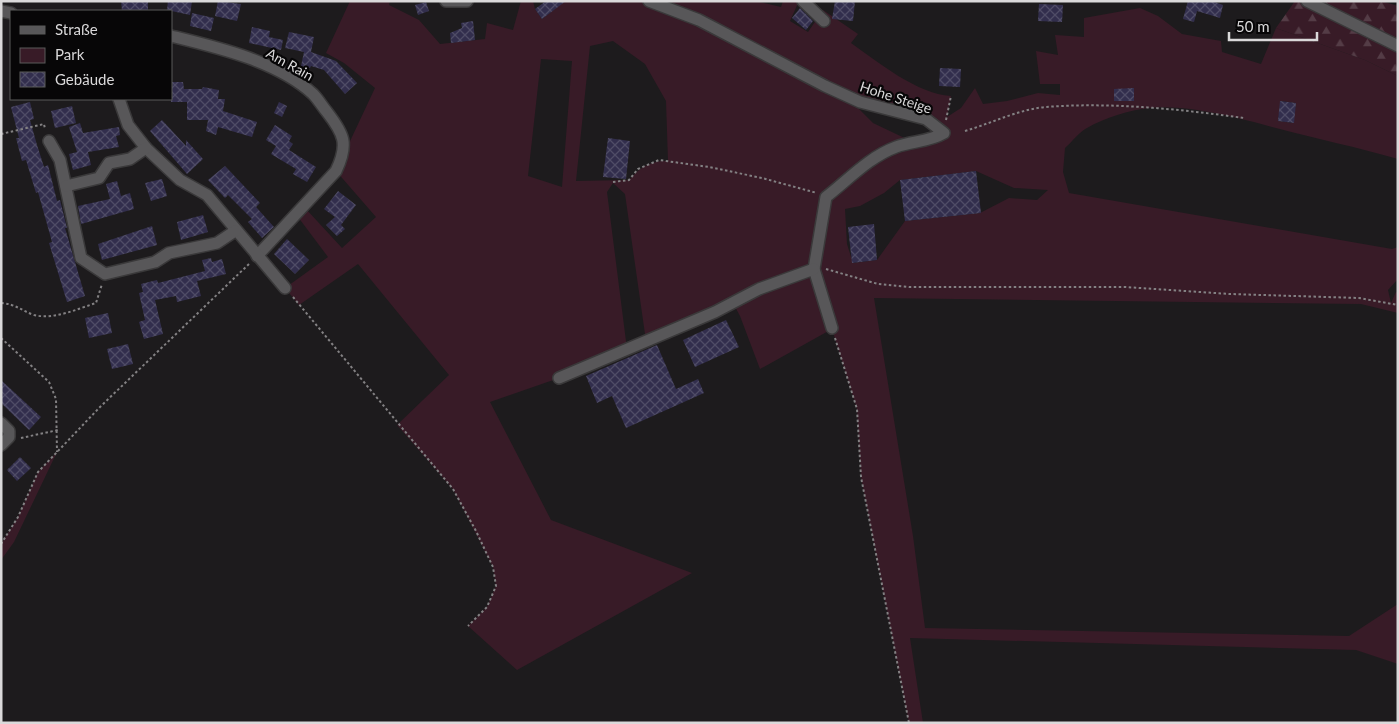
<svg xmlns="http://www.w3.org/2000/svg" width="1399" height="724" viewBox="0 0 1399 724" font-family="Lato,sans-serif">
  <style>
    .green { fill: #381b27; fill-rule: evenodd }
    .forest { fill: url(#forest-firs) }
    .building { fill: url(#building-cross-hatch) }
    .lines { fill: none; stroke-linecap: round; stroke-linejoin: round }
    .minor-casing { stroke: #3a393a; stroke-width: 14 }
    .path { stroke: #838183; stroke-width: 2; stroke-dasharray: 2.5 2.5; stroke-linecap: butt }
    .minor { stroke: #585759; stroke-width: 11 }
    .labels { text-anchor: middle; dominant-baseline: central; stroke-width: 4.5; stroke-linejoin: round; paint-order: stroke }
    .street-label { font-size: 14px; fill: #dad9da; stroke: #070607 }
  </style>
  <defs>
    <pattern id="forest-firs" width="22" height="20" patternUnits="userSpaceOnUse" patternTransform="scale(1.25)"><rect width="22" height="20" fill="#381b27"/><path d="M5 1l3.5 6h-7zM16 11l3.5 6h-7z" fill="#543c46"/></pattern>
    <pattern id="building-cross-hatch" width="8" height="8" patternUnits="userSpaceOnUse" patternTransform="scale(1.25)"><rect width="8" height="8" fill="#322e4d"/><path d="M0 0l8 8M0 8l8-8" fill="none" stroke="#4f4c66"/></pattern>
  </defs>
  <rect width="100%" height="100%" fill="#1d1b1d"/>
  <!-- green -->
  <g class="green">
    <path d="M 350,1 L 390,1 L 389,5 L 419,20 L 440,44 L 485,39 L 487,23 L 513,30 L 521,1 L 533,1 L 535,9 L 542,19 L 565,1 L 756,1 L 781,7 L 783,1 L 799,1 L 790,21 L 808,32 L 823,10 L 858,34 L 851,43 C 878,62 917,94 951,96 L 947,117 L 961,108 L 975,88 L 983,104 L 1007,101 L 1038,93 L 1060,95 L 1060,84 L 1040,84 L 1036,51 L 1058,55 L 1055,35 L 1084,37 L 1084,18 L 1140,8 L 1158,16 L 1182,34 L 1221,41 L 1222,52 L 1261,64 L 1276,28 L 1365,60 L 1398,76 L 1398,159 C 1357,147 1317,139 1276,128 C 1239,118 1187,104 1149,108 C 1130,110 1104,118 1087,128 C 1079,132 1072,142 1065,148 L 1063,172 L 1069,193 L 1392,249 L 1398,247 L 1398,279 L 1388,290 L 1391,303 L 1396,292 L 1398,293 L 1398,313 L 1361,304 L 874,298 L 913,536 L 925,628 L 1349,636 L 1398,604 L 1398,664 L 1356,650 L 910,638 L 923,723 L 909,723 L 861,477 L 857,409 L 832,329 L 760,369 L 740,316 L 733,303 L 646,341 L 625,194 L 613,183 L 607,192 L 627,349 L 559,378 L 490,402 L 551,520 L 692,573 L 517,670 L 468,626 L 487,607 L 496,586 L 493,567 L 453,489 L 397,425 L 449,375 L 358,264 L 299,305 L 285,288 L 328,257 L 298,217 L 306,209 L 342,248 L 376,217 L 336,171 L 375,88 L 344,63 L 326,53 ZM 613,41 L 645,64 L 666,101 L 668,161 C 651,160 639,168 629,180 L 576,181 L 590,46 ZM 541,59 L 572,61 L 562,187 L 528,176 ZM 846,96 L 925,119 L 938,137 L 915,143 L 873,123 ZM 1281,101 L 1296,103 L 1293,123 L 1278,121 ZM 976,171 L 1014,188 L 1048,190 L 1037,200 L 1009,198 L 980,213 L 905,221 L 877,260 L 853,263 L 847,244 L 845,209 L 860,206 L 884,193 L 900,180 Z"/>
    <path d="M 57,452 L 14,542 L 1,560 L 1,544 L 18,517 L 38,472 Z"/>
  </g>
  <!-- forest -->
  <path class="forest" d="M 1295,1 L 1381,1 L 1398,6 L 1398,76 L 1365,60 L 1276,28 Z"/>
  <!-- building -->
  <g class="building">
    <path d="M 121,1 L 148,1 L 148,11 L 122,11 Z"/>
    <path d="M 168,1 L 192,1 L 190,15 L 167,10 Z"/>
    <path d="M 218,1 L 241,4 L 237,21 L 215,16 Z"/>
    <path d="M 546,1 L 566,1 L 542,19 L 535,9 Z"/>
    <path d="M 835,1 L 855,1 L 853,21 L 832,19 Z"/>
    <path d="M 1188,1 L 1212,1 L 1223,5 L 1220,18 L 1197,11 L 1194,22 L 1183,19 Z"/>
    <path d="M 426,2 L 429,11 L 418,15 L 415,5 Z"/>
    <path d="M 1039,4 L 1063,5 L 1062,22 L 1038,21 Z"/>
    <path d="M 800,8 L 813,21 L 806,30 L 792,18 Z"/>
    <path d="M 192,13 L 214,18 L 211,31 L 190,26 Z"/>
    <path d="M 473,21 L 475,40 L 451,43 L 450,33 L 462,28 L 461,23 Z"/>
    <path d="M 252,27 L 270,31 L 269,37 L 283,40 L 281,50 L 249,43 Z"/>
    <path d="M 289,32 L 314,37 L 311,52 L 336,61 L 357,83 L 345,94 L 324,70 L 311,66 L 310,68 L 301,66 L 304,52 L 285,48 Z"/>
    <path d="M 940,68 L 961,69 L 960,87 L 939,86 Z"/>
    <path d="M 171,82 L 183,82 L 184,89 L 202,89 L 203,87 L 219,90 L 218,99 L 225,99 L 223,111 L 257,122 L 252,137 L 218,127 L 216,135 L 206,131 L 208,120 L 187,120 L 187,102 L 171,102 Z"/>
    <path d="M 1134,88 L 1134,101 L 1114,101 L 1114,89 Z"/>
    <path d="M 1280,101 L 1296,103 L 1294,123 L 1278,121 Z"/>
    <path d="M 30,102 L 34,119 L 30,120 L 37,145 L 44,167 L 48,165 L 57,201 L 60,200 L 67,228 L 65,228 L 85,296 L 67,302 L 49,243 L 52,242 L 38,192 L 36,193 L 26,160 L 22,161 L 16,138 L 19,138 L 11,107 Z"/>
    <path d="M 279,102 L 287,106 L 282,117 L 274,113 Z"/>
    <path d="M 72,106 L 76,123 L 55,128 L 51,111 Z"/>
    <path d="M 162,120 L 186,146 L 186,140 L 203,159 L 187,174 L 150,131 Z"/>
    <path d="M 80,123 L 83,133 L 119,127 L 120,135 L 116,136 L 119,147 L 88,152 L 91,165 L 73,170 L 69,154 L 77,152 L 69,127 Z"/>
    <path d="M 275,125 L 292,136 L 289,141 L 293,144 L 289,150 L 316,167 L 307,182 L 293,174 L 296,169 L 271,154 L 276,146 L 266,140 Z"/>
    <path d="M 608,138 L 630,141 L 626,179 L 603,177 Z"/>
    <path d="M 225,166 L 260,203 L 256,207 L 274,227 L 262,238 L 248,222 L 252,219 L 228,195 L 225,198 L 208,180 Z"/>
    <path d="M 976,171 L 981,213 L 905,221 L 900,180 Z"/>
    <path d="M 162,179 L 167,196 L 151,201 L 145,183 Z"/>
    <path d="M 117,181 L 121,196 L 130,193 L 134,209 L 81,224 L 78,206 L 110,199 L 106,184 Z"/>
    <path d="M 338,191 L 356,205 L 341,225 L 345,229 L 337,236 L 326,225 L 335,217 L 324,209 Z"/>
    <path d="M 203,215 L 208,232 L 181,240 L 177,222 Z"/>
    <path d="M 874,224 L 877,260 L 852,263 L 848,227 Z"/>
    <path d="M 152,226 L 157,245 L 102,260 L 98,244 Z"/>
    <path d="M 287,239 L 309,260 L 295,274 L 274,254 Z"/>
    <path d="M 211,258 L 212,262 L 222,259 L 226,274 L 197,281 L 201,296 L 177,302 L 176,296 L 155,300 L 163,334 L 144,339 L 139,322 L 145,320 L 139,293 L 143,292 L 141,284 L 157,280 L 158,283 L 205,271 L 202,260 Z"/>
    <path d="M 108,313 L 112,333 L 89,338 L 85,318 Z"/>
    <path d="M 726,320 L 739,347 L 695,367 L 683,340 Z"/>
    <path d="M 128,344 L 133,364 L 112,369 L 107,349 Z"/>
    <path d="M 657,345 L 676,389 L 698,379 L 704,393 L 626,428 L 612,396 L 597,403 L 586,376 Z"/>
    <path d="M 1,380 L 41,417 L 29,430 L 1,403 Z"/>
    <path d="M 20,457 L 31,468 L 17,481 L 7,470 Z"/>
  </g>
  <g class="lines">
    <defs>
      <g id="minor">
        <path d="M 446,1 L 467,1"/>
        <path d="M 649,1 L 699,20 L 825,86 L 860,102 L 926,119 L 944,133 C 929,142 912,141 896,147 C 869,157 848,180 826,197 L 814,269 L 832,328"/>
        <path d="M 803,1 L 824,21"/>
        <path d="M 1307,1 L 1398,46"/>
        <path d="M 1,11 L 11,13"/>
        <path d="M 171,36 C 216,47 277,61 313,94 C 318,99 322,106 327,112 C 344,134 349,144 336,171 L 257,256"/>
        <path d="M 119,99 L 128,125 L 146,148 L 180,180 L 207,195 L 285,288"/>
        <path d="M 49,141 L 60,160 L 81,258 L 105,274 L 155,262 L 169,253 L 217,243 L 235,231"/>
        <path d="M 66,186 L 99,178 L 109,163 L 130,159 L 146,148"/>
        <path d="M 559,378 L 715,312 L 759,289 L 814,269"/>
        <path d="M 1,423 L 9,431 L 9,437 L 1,445"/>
      </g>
    </defs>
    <!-- minor casing -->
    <use href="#minor" class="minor-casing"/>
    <!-- path -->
    <g class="path">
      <path d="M 946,120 L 951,96"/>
      <path d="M 965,131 C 992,123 1017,110 1045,107 C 1111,102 1179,109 1244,118"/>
      <path d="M 1,134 L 44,124 L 45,129"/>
      <path d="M 613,182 L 629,180 L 638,169 L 659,160 L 709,167 L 762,178 L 817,193"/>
      <path d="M 826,269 L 878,284 L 909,287 L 1125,287 L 1230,294 L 1359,298 L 1398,305"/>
      <path d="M 293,297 L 453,489 L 476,531 L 493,567 L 496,586 L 487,607 L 468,626"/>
      <path d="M 1,303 C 16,304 22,311 34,315 C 54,320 77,309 96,303 L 102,284"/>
      <path d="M 1,338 L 49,382 L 56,399 L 57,452"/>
      <path d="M 835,338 L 857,409 L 861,477 L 909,723"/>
      <path d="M 21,438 L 58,430"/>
      <path d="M 1,544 L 18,517 L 38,472 L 100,407 L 250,263"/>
    </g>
    <!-- minor -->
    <use href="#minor" class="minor"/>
  </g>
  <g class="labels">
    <!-- street labels -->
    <g class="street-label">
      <text transform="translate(290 64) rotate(29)">Am Rain</text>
      <text transform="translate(896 97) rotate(18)">Hohe Steige</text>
    </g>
  </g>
  <!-- border -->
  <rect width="1399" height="724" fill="none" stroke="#dad9da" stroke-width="5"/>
  <!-- legend -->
  <rect x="10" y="10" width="162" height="90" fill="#070607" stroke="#5b5a5b"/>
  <rect x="20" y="26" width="25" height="8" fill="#585759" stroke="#5b5a5b"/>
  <text x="55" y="35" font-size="15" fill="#dad9da">Straße</text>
  <rect x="20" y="48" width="25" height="15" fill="#381b27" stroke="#5b5a5b"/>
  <text x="55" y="60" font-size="15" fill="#dad9da">Park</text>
  <rect x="20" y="72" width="25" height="15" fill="url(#building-cross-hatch)" stroke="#5b5a5b"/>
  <text x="55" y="85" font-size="15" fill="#dad9da">Gebäude</text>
  <!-- scale -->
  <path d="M1229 32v8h88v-8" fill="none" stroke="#dad9da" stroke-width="2.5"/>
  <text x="1236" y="32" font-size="15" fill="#dad9da" stroke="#070607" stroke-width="4" paint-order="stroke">50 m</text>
</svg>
